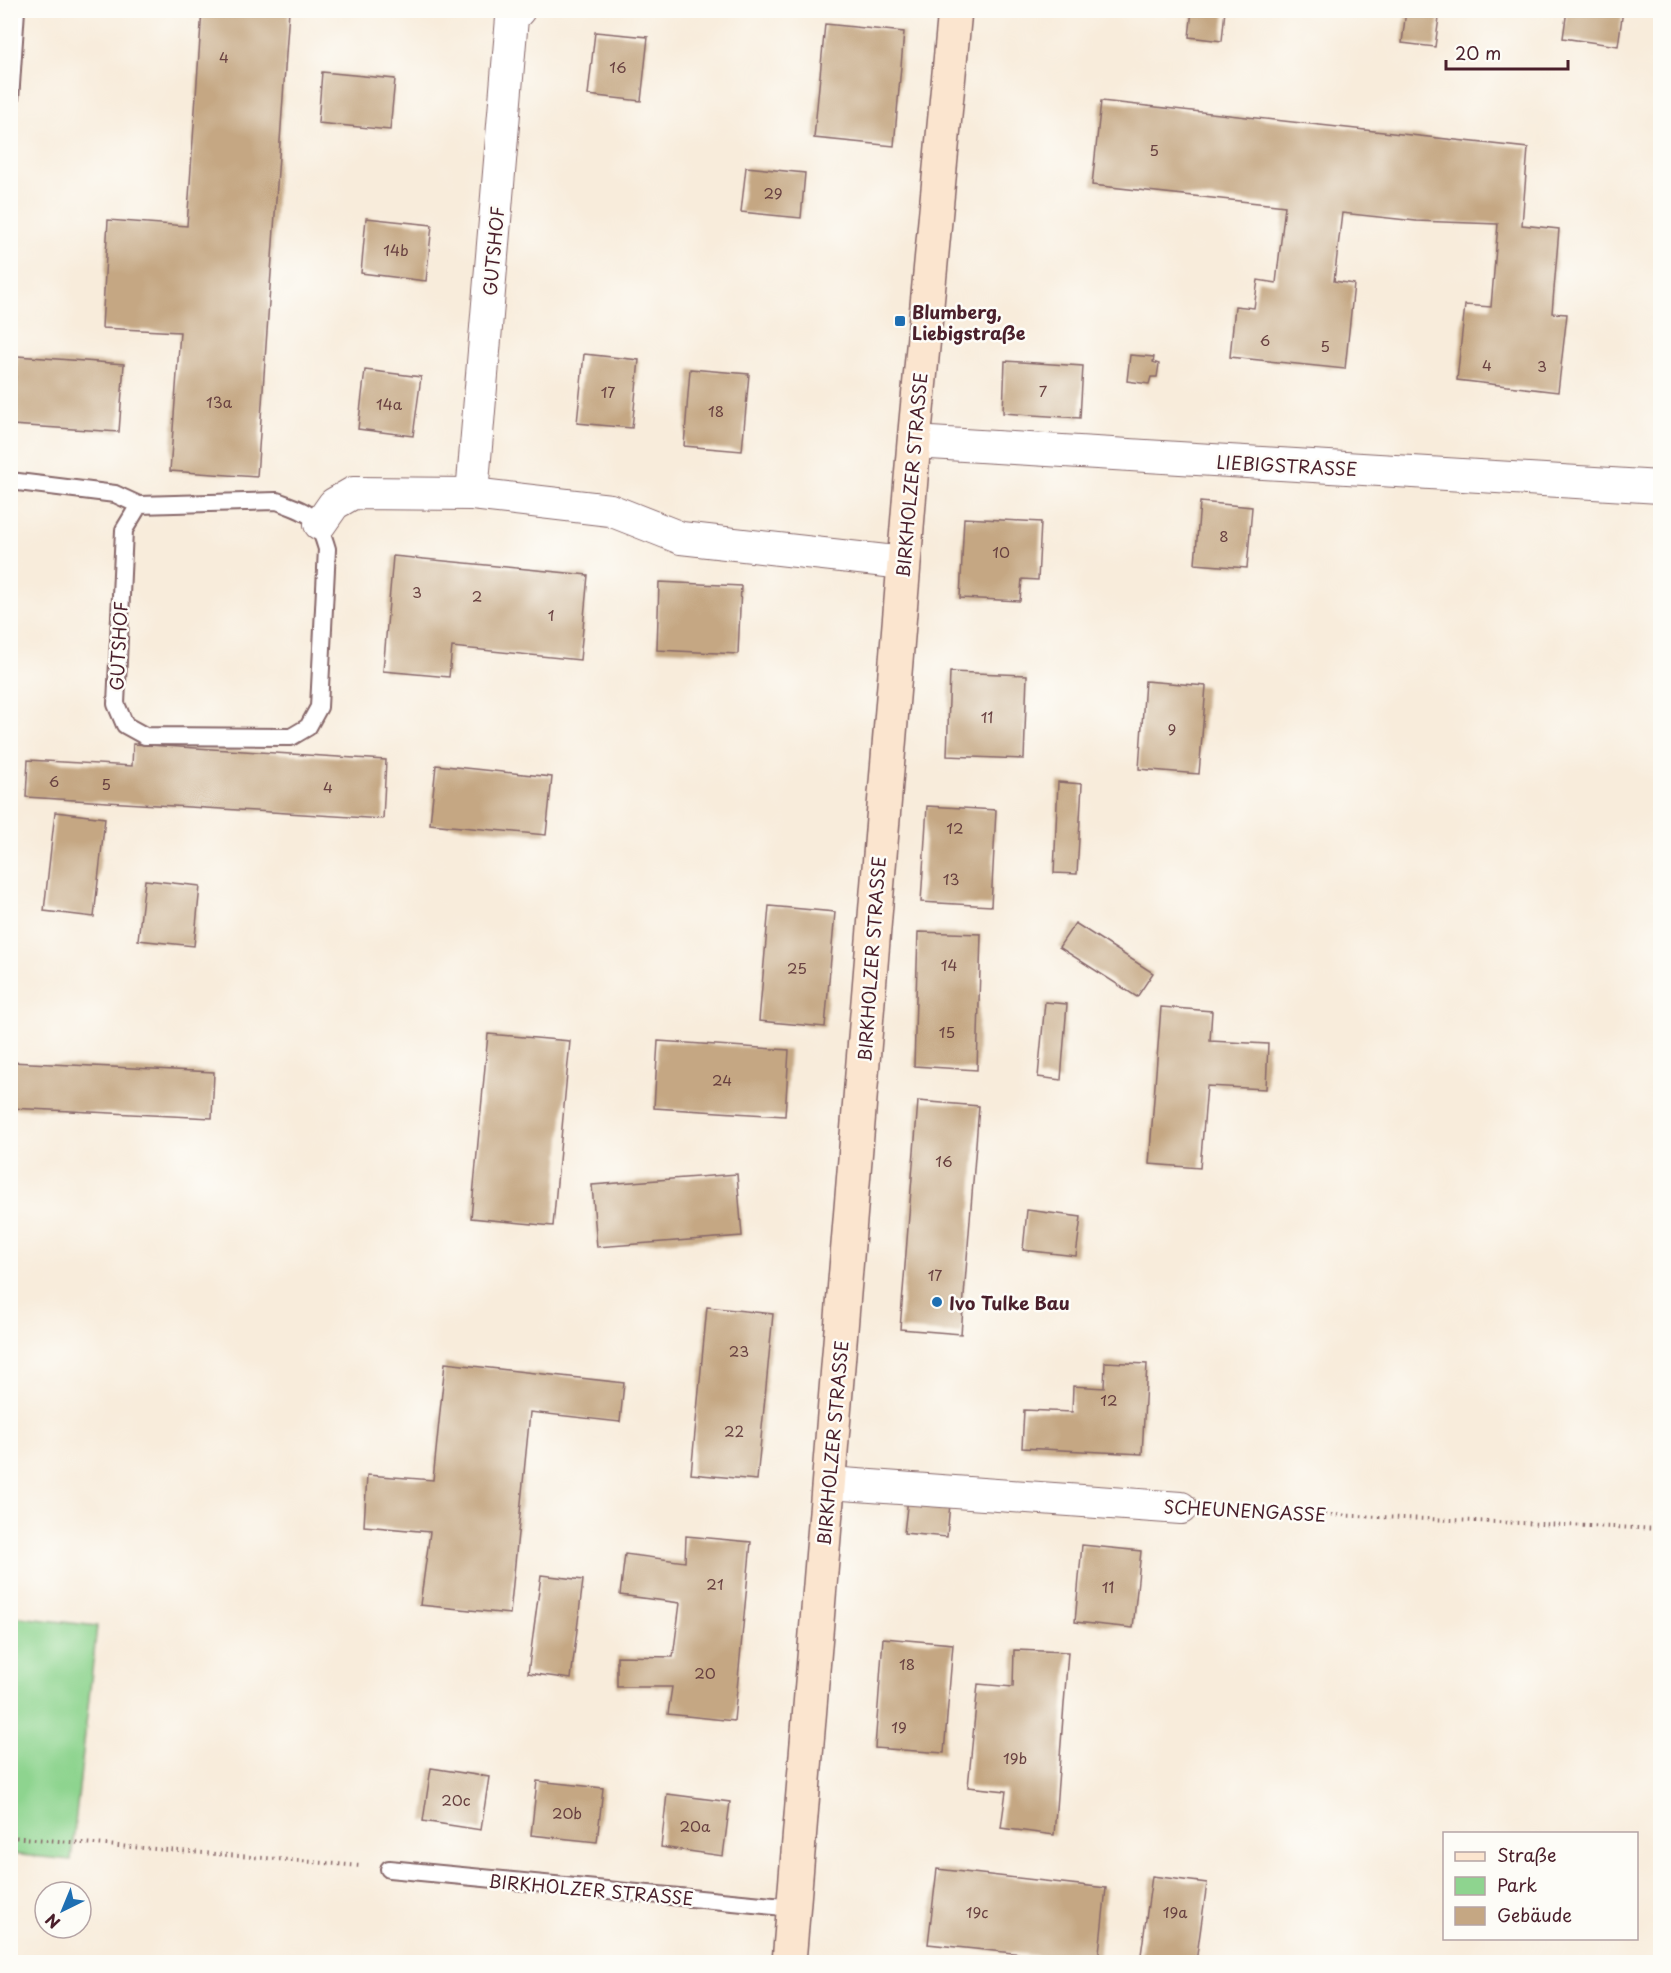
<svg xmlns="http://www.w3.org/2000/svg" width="1671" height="1973" viewBox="0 0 1671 1973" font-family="'Playpen Sans',sans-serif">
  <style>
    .green { fill: #8ed48f; stroke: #6c7a5d; stroke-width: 1.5 }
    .building { fill: #c5a783 }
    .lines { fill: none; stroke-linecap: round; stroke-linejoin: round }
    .lane-casing { stroke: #876769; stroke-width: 20 }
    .street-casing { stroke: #876769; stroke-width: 34 }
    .secondary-casing { stroke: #876769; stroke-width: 36 }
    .path { stroke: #876769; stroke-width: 4; stroke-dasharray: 1.5 4.5; stroke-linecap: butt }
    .lane { stroke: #fff; stroke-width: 16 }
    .street { stroke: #fff; stroke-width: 32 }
    .secondary { stroke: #fbe5cf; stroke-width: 33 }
    .poi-dot { fill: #1f6fb2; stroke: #fdfcf7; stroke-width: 2 }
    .labels { text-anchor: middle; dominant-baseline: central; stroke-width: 5; stroke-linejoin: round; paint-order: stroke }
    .number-label { font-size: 15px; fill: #694141 }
    .street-label { font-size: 18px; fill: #4a1f2b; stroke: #fdfcf7 }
    .poi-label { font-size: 18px; font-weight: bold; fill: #4a1f2b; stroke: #fdfcf7; text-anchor: start }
  </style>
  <rect width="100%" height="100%" fill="#fdfcf7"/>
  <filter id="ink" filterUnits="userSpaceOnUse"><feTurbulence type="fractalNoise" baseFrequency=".0167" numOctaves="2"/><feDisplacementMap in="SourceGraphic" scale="12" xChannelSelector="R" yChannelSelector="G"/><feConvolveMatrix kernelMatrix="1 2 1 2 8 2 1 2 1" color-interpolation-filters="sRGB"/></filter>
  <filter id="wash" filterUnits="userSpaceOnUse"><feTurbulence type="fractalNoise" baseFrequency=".008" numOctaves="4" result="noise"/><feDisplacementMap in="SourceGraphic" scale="24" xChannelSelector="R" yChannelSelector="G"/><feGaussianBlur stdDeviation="1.35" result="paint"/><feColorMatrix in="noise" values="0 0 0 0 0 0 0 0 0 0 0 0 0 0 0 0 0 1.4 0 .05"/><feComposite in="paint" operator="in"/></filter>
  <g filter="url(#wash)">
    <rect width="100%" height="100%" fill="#f8ecdb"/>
    <!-- green -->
    <path class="green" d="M 11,1616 L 97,1626 L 71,1860 L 11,1854 Z"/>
    <g id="blocks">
      <!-- building -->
      <g class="building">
        <path d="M 202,10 L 289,10 L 257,477 L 170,471 L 180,332 L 102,328 L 108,220 L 187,226 Z"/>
        <path d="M 1192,10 L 1225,10 L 1222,41 L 1189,37 Z"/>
        <path d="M 1406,10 L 1440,10 L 1435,47 L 1402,43 Z"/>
        <path d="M 1567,10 L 1623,10 L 1618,46 L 1563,38 Z"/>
        <path d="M 825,24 L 904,32 L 894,146 L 814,138 Z"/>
        <path d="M 595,32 L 648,37 L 641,101 L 588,95 Z"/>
        <path d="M 322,72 L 395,79 L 390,130 L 318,123 Z"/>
        <path d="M 1101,101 L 1528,148 L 1522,225 L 1559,229 L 1552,313 L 1567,314 L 1558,392 L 1457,380 L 1465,305 L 1491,307 L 1498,224 L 1416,221 L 1342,213 L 1334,281 L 1354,284 L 1345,369 L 1230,357 L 1235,306 L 1254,308 L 1258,280 L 1276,283 L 1285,206 L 1092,185 Z"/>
        <path d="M 746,167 L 805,173 L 801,218 L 741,212 Z"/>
        <path d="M 366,218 L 432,225 L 426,281 L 361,273 Z"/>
        <path d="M 584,354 L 639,360 L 632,428 L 577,423 Z"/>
        <path d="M 1130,355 L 1154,357 L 1153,362 L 1159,364 L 1157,377 L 1151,377 L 1149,384 L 1127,381 Z"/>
        <path d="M 17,356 L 124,364 L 119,432 L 12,425 Z"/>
        <path d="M 1005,361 L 1083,366 L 1080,418 L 1003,413 Z"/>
        <path d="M 690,369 L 749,374 L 742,451 L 684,446 Z"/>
        <path d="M 365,370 L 421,377 L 413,436 L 358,429 Z"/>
        <path d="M 1200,502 L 1252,507 L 1247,568 L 1195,564 Z"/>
        <path d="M 964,518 L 1041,522 L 1038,580 L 1022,579 L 1020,601 L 960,598 Z"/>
        <path d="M 393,556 L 588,575 L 580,660 L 452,647 L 449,677 L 383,671 Z"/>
        <path d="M 659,582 L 741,586 L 738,654 L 657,650 Z"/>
        <path d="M 950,672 L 1027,675 L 1024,759 L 947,756 Z"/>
        <path d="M 1145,681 L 1206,686 L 1199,774 L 1139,769 Z"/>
        <path d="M 133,744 L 386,760 L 383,819 L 26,797 L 28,760 L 132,766 Z"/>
        <path d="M 436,765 L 552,777 L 546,835 L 430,824 Z"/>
        <path d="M 1058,782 L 1082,784 L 1077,874 L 1054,873 Z"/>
        <path d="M 927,806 L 996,810 L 991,906 L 921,902 Z"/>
        <path d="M 55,812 L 105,818 L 94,917 L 44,911 Z"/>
        <path d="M 145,880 L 200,886 L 194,946 L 138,940 Z"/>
        <path d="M 769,906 L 835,912 L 825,1027 L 759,1021 Z"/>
        <path d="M 1075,923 L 1153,973 L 1137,997 L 1059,947 Z"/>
        <path d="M 918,932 L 981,934 L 977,1070 L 914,1066 Z"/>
        <path d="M 1045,1002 L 1067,1004 L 1061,1080 L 1038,1077 Z"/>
        <path d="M 1161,1007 L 1212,1011 L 1210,1041 L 1268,1044 L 1266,1089 L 1207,1086 L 1200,1168 L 1149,1164 Z"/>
        <path d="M 488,1034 L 570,1041 L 553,1226 L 471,1218 Z"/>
        <path d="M 658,1041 L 789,1050 L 785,1116 L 654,1108 Z"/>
        <path d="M 10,1062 L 214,1072 L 212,1118 L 10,1108 Z"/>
        <path d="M 918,1101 L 979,1106 L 961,1334 L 900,1329 Z"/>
        <path d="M 737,1174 L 742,1236 L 597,1247 L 592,1185 Z"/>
        <path d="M 1027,1210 L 1081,1217 L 1076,1256 L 1023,1250 Z"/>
        <path d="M 707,1307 L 773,1314 L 757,1480 L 691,1474 Z"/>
        <path d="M 1105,1362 L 1147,1364 L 1142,1454 L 1022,1448 L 1024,1410 L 1072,1412 L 1073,1386 L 1104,1388 Z"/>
        <path d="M 445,1363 L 624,1383 L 620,1422 L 530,1412 L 510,1614 L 420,1605 L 430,1532 L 364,1526 L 367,1475 L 433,1480 Z"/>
        <path d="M 908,1498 L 950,1503 L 947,1537 L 904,1533 Z"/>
        <path d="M 686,1536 L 751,1542 L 734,1721 L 668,1714 L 672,1687 L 617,1687 L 617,1656 L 673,1657 L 680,1603 L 620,1595 L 625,1554 L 685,1562 Z"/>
        <path d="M 1082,1545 L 1141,1551 L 1133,1628 L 1075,1622 Z"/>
        <path d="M 541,1575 L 583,1580 L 571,1679 L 528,1673 Z"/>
        <path d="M 883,1638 L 953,1644 L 944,1753 L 875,1748 Z"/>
        <path d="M 1014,1650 L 1068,1652 L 1054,1835 L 1001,1828 L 1006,1791 L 968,1787 L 978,1684 L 1013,1687 Z"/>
        <path d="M 431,1768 L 489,1777 L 481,1830 L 423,1821 Z"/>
        <path d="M 537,1781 L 603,1788 L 597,1842 L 531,1835 Z"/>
        <path d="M 667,1794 L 730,1802 L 723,1856 L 661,1847 Z"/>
        <path d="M 937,1869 L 1106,1888 L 1098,1962 L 928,1944 Z"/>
        <path d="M 1152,1876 L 1207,1883 L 1196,1962 L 1140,1962 Z"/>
      </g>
    </g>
  </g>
  <g filter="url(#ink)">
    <use href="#blocks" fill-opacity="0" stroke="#876769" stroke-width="1.5"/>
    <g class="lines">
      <defs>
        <g id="lane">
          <path d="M 10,100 L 16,10"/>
          <path d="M 10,481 L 115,494 L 139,505"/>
          <path d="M 277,501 C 311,514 317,514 327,549 L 319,707 L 308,727 L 291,737 L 145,736 L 125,725 L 116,704 L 124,530 L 139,505 Z"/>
          <path d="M 389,1869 L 794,1908"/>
        </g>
        <g id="street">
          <path d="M 914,442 L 1660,487"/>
          <path d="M 472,494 L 512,18 L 519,10"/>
          <path d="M 320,524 L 334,504 L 353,493 L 472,494 L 610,510 L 681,538 L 904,563"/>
          <path d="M 829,1483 L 1181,1508"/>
        </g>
        <path id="secondary" d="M 789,1962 L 914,442 L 955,10"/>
      </defs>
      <!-- lane casing -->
      <use href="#lane" class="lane-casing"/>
      <!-- street casing -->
      <use href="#street" class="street-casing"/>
      <!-- secondary casing -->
      <use href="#secondary" class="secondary-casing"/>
      <!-- path -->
      <g class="path">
        <path d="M 1217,1510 L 1660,1529"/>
        <path d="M 10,1837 L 361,1866"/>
      </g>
      <!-- lane -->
      <use href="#lane" class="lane"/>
      <!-- street -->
      <use href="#street" class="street"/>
      <!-- secondary -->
      <use href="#secondary" class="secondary"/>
    </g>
  </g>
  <!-- markers -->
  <g class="poi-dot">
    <rect x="894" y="315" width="12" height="12" rx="3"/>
    <circle cx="937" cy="1302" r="6"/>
  </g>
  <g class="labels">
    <!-- number labels -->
    <g class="number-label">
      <text x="224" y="56">4</text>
      <text x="618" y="66">16</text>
      <text x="1154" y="149">5</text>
      <text x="773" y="192">29</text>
      <text x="396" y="249">14b</text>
      <text x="1265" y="339">6</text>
      <text x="1325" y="345">5</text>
      <text x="1487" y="364">4</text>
      <text x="1542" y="365">3</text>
      <text x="1043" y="390">7</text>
      <text x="608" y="391">17</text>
      <text x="219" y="401">13a</text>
      <text x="389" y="403">14a</text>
      <text x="716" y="410">18</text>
      <text x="1224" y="535">8</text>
      <text x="1001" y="551">10</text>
      <text x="417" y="591">3</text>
      <text x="477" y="595">2</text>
      <text x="551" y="614">1</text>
      <text x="987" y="716">11</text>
      <text x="1172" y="728">9</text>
      <text x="54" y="780">6</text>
      <text x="106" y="783">5</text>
      <text x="328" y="786">4</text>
      <text x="955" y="827">12</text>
      <text x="951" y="878">13</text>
      <text x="949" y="964">14</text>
      <text x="797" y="967">25</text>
      <text x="947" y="1031">15</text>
      <text x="722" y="1079">24</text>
      <text x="944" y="1160">16</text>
      <text x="935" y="1274">17</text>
      <text x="739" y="1350">23</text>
      <text x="1109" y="1399">12</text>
      <text x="734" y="1430">22</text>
      <text x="715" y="1583">21</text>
      <text x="1108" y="1586">11</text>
      <text x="907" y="1663">18</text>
      <text x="705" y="1672">20</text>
      <text x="899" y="1726">19</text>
      <text x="1015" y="1757">19b</text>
      <text x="456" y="1799">20c</text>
      <text x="567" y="1812">20b</text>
      <text x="695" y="1825">20a</text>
      <text x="977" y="1911">19c</text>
      <text x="1175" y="1911">19a</text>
    </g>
    <!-- street labels -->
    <g class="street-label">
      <text transform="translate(493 251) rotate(-85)">GUTSHOF</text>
      <text transform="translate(1287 465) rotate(3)">LIEBIGSTRASSE</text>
      <text transform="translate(911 475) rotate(-85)">BIRKHOLZER STRASSE</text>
      <text transform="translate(118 646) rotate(-87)">GUTSHOF</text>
      <text transform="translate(871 959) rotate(-86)">BIRKHOLZER STRASSE</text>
      <text transform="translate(832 1443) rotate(-85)">BIRKHOLZER STRASSE</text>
      <text transform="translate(1245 1510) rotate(3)">SCHEUNENGASSE</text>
      <text transform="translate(591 1889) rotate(5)">BIRKHOLZER STRASSE</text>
    </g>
    <!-- poi labels -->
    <g class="poi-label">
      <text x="912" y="311">Blumberg,<tspan x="912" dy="21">Liebigstraße</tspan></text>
      <text x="949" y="1302">Ivo Tulke Bau</text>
    </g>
  </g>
  <!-- margin -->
  <rect width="1671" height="1973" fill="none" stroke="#fdfcf7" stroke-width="36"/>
  <!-- legend -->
  <rect x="1443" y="1832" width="195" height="108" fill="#fdfcf7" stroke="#b5a4a5" stroke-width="1.5"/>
  <rect x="1455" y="1852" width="30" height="9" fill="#fbe5cf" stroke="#b5a4a5" stroke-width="1.5"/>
  <text x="1497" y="1862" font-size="18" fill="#4a1f2b">Straße</text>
  <rect x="1455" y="1877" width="30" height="18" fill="#8ed48f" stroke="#b5a4a5" stroke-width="1.5"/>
  <text x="1497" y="1892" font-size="18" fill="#4a1f2b">Park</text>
  <rect x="1455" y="1907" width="30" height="18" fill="#c5a783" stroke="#b5a4a5" stroke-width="1.5"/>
  <text x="1497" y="1922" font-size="18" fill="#4a1f2b">Gebäude</text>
  <!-- north arrow -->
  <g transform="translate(63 1910) rotate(223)"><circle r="28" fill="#fdfcf7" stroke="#b5a4a5" stroke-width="1.5"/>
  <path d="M0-4.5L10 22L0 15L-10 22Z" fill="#1f6fb2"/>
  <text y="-9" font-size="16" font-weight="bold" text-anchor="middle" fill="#4a1f2b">N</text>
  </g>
  <!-- scale -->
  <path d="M1446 60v9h122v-9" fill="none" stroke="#4a1f2b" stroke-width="3"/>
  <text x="1455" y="60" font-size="18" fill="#4a1f2b" stroke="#fdfcf7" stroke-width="4.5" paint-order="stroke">20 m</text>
</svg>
